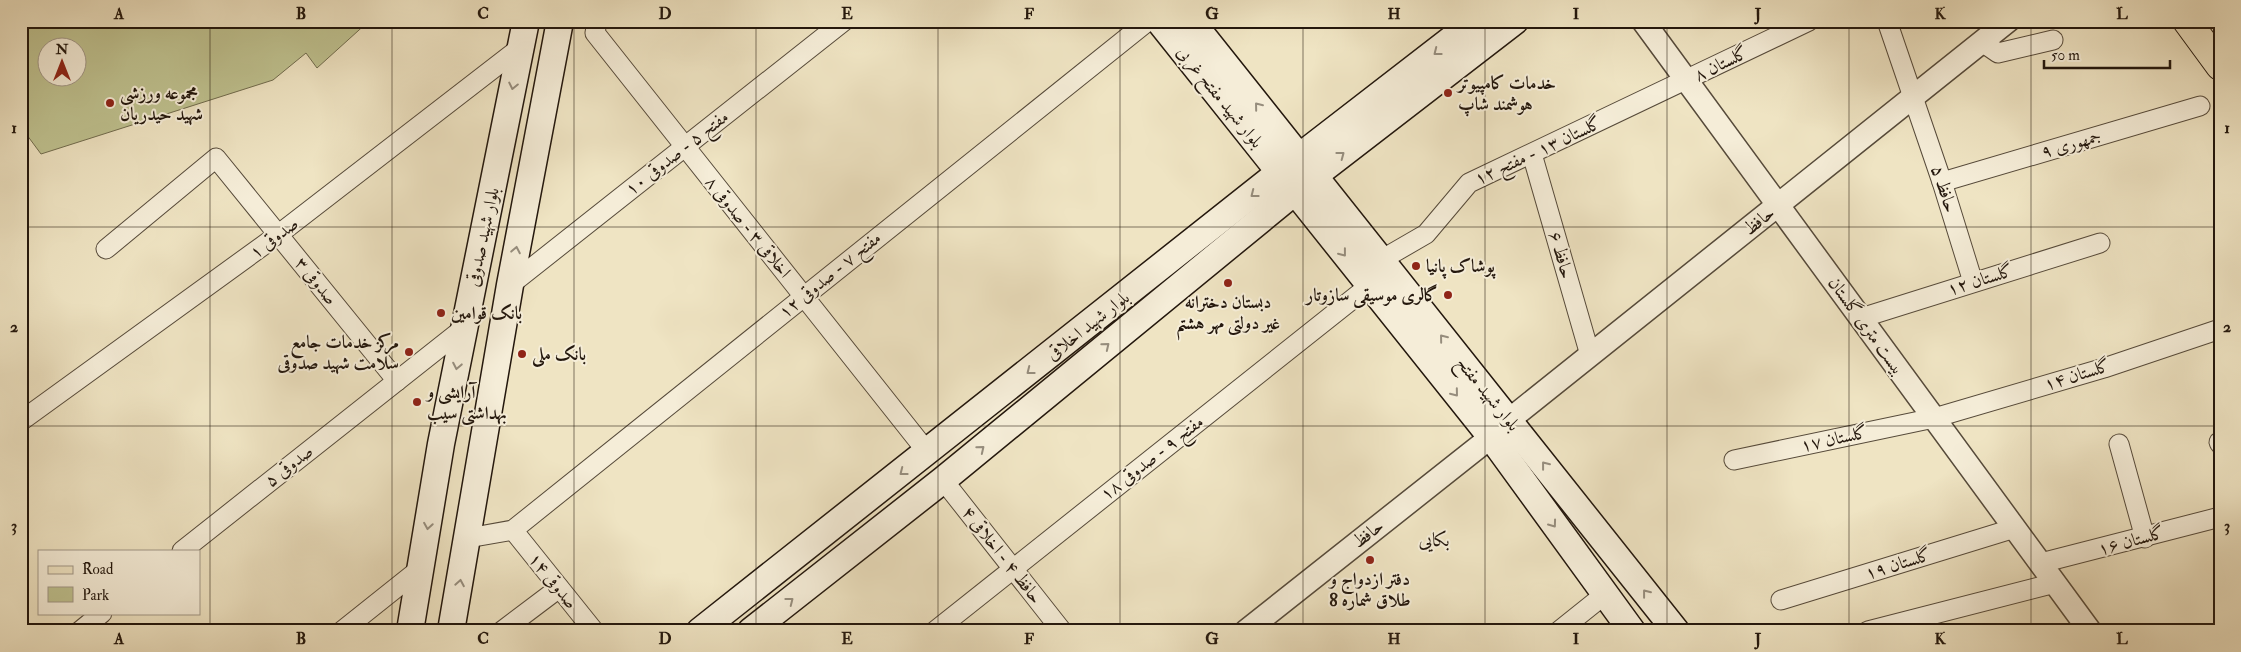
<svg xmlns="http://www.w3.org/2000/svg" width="2241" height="652" viewBox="0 0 2241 652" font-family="'IM FELL Double Pica',Amiri,serif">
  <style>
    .green { fill: #bfc290; stroke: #716c4e; fill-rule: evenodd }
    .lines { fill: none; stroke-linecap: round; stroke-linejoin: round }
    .minor-casing { stroke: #564a3a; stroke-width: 21 }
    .tertiary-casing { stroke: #564a3a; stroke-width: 25 }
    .secondary-casing { stroke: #23170d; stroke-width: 29 }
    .primary-casing { stroke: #23170d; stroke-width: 30 }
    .minor { stroke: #f5edd8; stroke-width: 19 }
    .tertiary { stroke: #f5edd8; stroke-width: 22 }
    .secondary { stroke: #f5edd8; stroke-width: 26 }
    .primary { stroke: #efe4c3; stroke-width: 28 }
    .oneway { stroke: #968d7d }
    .grid { fill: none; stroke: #23170d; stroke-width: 1; stroke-opacity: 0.55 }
    .poi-dot { fill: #8f2418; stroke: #f5edd8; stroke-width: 2 }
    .labels { text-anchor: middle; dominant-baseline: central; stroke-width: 4; stroke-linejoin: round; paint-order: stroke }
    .street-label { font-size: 18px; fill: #23170d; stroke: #f5edd8 }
    .poi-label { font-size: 18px; font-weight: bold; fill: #23170d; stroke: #f5edd8; text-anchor: start }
    .neighbourhood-label { font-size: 19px; fill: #23170d; stroke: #f5edd8 }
    .neatline { fill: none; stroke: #23170d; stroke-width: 2 }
    .grid-label { font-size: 16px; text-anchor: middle; font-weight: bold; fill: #23170d }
  </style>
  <rect width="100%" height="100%" fill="#efe4c3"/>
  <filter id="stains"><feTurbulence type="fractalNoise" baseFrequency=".004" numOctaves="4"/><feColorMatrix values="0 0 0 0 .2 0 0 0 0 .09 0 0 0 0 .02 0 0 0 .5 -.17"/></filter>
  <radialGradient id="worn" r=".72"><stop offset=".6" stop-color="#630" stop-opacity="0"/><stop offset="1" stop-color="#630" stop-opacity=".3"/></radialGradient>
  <!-- green -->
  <path class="green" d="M 21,21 L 369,21 L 317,68 L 306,53 L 273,80 L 41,154 L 21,127 ZM 48,48 L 78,48 L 78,78 L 48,78 Z"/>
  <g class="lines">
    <defs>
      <g id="minor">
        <path d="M 597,21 L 595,33 L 928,453"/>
        <path d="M 1887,21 L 1942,182 L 1973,282"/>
        <path d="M 1982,42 L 1998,53 L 2053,40"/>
        <path d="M 1532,154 L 1590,355"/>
        <path d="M 1942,182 L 2200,106"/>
        <path d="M 106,249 L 216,158 L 397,381"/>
        <path d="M 1381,260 L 1426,234 L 1469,183 L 1809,21"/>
        <path d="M 510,285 L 844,21"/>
        <path d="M 1861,318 L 2100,243"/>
        <path d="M 21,421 L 279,234 L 521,47"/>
        <path d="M 2219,442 L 2220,444"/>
        <path d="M 2119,444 L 2145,538"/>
        <path d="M 1734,460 L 1934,418 L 2104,368 L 2220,329"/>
        <path d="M 943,480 L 1062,631"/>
        <path d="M 513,530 L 594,631"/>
        <path d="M 468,538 L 513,530 L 1148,21"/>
        <path d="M 182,551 L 464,328"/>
        <path d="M 2041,563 L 2220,517"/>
        <path d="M 1781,600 L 2015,528"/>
        <path d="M 80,631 L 102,613"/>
        <path d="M 342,631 L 421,568"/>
        <path d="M 502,631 L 559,588"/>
        <path d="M 935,631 L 1369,286"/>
        <path d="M 1559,631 L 1604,595"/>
        <path d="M 1868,631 L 2055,583"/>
      </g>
      <g id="tertiary">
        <path d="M 1643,21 L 2090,631"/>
        <path d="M 1509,420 L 2008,21"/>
        <path d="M 1246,631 L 1491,437"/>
      </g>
      <g id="secondary">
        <path d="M 1159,21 L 1491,437 L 1632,631"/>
        <path d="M 1191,21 L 1676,631"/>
        <path d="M 410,631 L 441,444 L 526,21"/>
        <path d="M 451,631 L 510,285 L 560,21"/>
        <path d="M 700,631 L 1299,157 L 1475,21"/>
        <path d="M 751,631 L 943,480 L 1314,176 L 1515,21"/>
      </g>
      <path id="primary" d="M 2187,21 L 2220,66"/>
    </defs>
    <!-- minor casing -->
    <use href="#minor" class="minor-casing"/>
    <!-- tertiary casing -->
    <use href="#tertiary" class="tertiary-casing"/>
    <!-- secondary casing -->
    <use href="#secondary" class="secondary-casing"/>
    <!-- primary casing -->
    <use href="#primary" class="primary-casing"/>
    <!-- minor -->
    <use href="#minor" class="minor"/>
    <!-- tertiary -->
    <use href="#tertiary" class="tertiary"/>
    <!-- secondary -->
    <use href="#secondary" class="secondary"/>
    <!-- primary -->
    <use href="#primary" class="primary"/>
  </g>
  <!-- one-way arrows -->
  <defs><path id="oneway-chevron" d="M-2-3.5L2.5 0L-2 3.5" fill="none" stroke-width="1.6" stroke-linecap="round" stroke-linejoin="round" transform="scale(1.25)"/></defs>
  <g class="oneway">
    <use href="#oneway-chevron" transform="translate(1437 52) rotate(142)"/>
    <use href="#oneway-chevron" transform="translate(513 86) rotate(102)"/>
    <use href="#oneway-chevron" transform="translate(1258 106) rotate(-129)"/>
    <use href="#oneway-chevron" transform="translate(1341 155) rotate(-37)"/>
    <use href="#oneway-chevron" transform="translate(1254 194) rotate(142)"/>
    <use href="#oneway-chevron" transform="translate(516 250) rotate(-79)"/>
    <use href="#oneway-chevron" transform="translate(1343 253) rotate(52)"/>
    <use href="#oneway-chevron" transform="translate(1443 338) rotate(-129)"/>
    <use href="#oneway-chevron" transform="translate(1106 346) rotate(-39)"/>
    <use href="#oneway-chevron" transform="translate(457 366) rotate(101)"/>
    <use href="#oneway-chevron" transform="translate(1030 371) rotate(142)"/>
    <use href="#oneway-chevron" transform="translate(1455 393) rotate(51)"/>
    <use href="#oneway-chevron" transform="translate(981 449) rotate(-39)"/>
    <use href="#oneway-chevron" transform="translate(1545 465) rotate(-128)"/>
    <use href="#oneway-chevron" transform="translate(903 472) rotate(142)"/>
    <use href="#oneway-chevron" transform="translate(1553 524) rotate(54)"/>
    <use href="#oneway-chevron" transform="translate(428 526) rotate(99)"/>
    <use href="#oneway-chevron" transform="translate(460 583) rotate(-80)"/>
    <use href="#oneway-chevron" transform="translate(1646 593) rotate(-128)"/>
    <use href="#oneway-chevron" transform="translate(790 601) rotate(-38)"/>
  </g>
  <!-- grid -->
  <path class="grid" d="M 210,21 L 210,631M 392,21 L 392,631M 574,21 L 574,631M 756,21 L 756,631M 938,21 L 938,631M 1120,21 L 1120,631M 1303,21 L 1303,631M 1485,21 L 1485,631M 1667,21 L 1667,631M 1849,21 L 1849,631M 2031,21 L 2031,631M 21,227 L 2220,227M 21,426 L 2220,426"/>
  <!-- markers -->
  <g class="poi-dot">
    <circle cx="1448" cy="93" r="5"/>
    <circle cx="110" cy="103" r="5"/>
    <circle cx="1416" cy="266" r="5"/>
    <circle cx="1228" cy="283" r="5"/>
    <circle cx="1448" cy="295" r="5"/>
    <circle cx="441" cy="313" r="5"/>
    <circle cx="409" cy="352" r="5"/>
    <circle cx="522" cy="354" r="5"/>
    <circle cx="417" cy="402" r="5"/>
    <circle cx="1370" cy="560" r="5"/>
  </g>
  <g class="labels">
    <!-- street labels -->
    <g class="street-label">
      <text transform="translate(1721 64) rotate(-26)">گلستان ۸</text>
      <text transform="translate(1220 97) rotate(51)">بلوار شهید مفتح غربی</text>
      <text transform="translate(2071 144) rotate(-16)">جمهوری ۹</text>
      <text transform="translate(1538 151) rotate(-25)">گلستان ۱۳ - مفتح ۱۲</text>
      <text transform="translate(677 153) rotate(-38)">مفتح ۵ - صدوقی ۱۰</text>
      <text transform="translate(1944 189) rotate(72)">حافظ ۵</text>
      <text transform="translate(1759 221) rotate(-39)">حافظ</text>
      <text transform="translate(748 227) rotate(51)">اخلاقی ۳ - صدوقی ۸</text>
      <text transform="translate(483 237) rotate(-78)">بلوار شهید صدوقی</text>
      <text transform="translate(274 238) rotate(-37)">صدوقی ۱</text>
      <text transform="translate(1561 255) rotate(74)">حافظ ۶</text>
      <text transform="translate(830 275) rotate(-39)">مفتح ۷ - صدوقی ۱۲</text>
      <text transform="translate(1980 280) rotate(-17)">گلستان ۱۲</text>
      <text transform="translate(316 281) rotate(51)">صدوقی ۳</text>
      <text transform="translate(1088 326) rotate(-38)">بلوار شهید اخلاقی</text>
      <text transform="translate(1866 326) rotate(54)">بیست متری گلستان</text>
      <text transform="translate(2077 375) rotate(-17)">گلستان ۱۴</text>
      <text transform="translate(1488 394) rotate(51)">بلوار شهید مفتح</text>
      <text transform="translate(1834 439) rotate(-12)">گلستان ۱۷</text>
      <text transform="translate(1152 458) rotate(-38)">مفتح ۹ - صدوقی ۱۸</text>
      <text transform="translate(289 466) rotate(-38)">صدوقی ۵</text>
      <text transform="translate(1368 534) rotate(-38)">حافظ</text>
      <text transform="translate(2131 541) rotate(-15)">گلستان ۱۶</text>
      <text transform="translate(1002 555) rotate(52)">حافظ ۴ - اخلاقی ۴</text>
      <text transform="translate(1898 564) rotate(-17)">گلستان ۱۹</text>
      <text transform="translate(553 581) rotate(51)">صدوقی ۱۴</text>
    </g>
    <!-- poi labels -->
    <g class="poi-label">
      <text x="1458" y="83">خدمات کامپیوتر<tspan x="1458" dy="21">هوشمند شاپ</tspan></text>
      <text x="120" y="93">مجموعه ورزشی<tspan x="120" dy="21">شهید حیدریان</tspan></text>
      <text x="1426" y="266">پوشاک پانیا</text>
      <text x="1438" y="295" text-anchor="end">گالری موسیقی سازوتار</text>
      <text x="1228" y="302" text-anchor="middle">دبستان دخترانه<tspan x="1228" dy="21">غیر دولتی مهر هشتم</tspan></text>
      <text x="451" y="313">بانک قوامین</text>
      <text x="399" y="342" text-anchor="end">مرکز خدمات جامع<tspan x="399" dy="21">سلامت شهید صدوقی</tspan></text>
      <text x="532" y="354">بانک ملی</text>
      <text x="427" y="392">آرایشی و<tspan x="427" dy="21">بهداشتی سیب</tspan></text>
      <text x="1370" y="579" text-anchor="middle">دفتر ازدواج و<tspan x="1370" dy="21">طلاق شماره 8</tspan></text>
    </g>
    <!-- neighbourhood labels -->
    <g class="neighbourhood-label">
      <text x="1434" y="540">بکایی</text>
    </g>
  </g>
  <!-- margin -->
  <rect width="2241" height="652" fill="none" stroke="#efe4c3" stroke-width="55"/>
  <!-- legend -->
  <rect x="38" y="550" width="162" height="65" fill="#f5edd8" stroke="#a19787"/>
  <rect x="48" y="566" width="25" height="8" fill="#efe4c3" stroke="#a19787"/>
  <text x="82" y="574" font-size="15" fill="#23170d">Road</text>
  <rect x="48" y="587" width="25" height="15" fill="#bfc290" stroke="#a19787"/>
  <text x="82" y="600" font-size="15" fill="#23170d">Park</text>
  <!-- north arrow -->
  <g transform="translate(62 62)"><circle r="24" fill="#f5edd8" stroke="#a19787"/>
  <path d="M0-4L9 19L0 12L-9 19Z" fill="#8f2418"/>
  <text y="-8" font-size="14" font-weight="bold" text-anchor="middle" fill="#23170d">N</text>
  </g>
  <!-- scale -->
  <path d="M2044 60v8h126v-8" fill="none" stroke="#23170d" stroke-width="2.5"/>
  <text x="2051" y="60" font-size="15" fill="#23170d" stroke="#f5edd8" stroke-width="4" paint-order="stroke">50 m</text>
  <rect x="28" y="28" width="2186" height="596" class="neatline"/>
  <g class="grid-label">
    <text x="119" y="19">A</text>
    <text x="301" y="19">B</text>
    <text x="483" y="19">C</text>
    <text x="665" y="19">D</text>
    <text x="847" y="19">E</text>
    <text x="1029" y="19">F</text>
    <text x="1212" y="19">G</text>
    <text x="1394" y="19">H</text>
    <text x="1576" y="19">I</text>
    <text x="1758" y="19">J</text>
    <text x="1940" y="19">K</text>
    <text x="2122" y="19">L</text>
    <text x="14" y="133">1</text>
    <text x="2227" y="133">1</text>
    <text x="14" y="332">2</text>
    <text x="2227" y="332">2</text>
    <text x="14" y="531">3</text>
    <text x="2227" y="531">3</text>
    <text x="119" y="644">A</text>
    <text x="301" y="644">B</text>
    <text x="483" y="644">C</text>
    <text x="665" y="644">D</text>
    <text x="847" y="644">E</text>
    <text x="1029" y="644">F</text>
    <text x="1212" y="644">G</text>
    <text x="1394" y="644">H</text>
    <text x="1576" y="644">I</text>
    <text x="1758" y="644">J</text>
    <text x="1940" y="644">K</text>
    <text x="2122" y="644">L</text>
  </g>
  <rect width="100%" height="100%" filter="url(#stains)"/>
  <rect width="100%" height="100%" fill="url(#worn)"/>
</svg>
